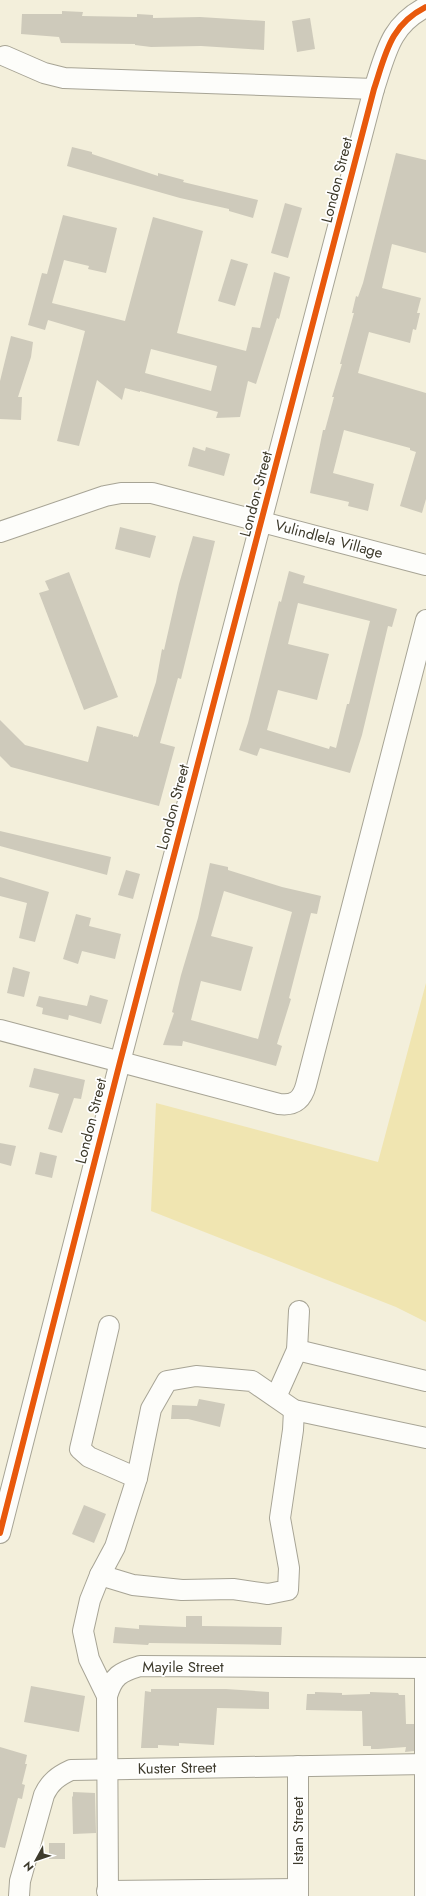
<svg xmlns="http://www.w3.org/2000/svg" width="426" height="1896" viewBox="0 0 426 1896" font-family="Jost,sans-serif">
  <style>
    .green { fill: #f0e5b1 }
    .building { fill: #cecabb; fill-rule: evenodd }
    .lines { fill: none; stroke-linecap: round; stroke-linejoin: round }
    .minor-casing { stroke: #a7a495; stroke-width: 22 }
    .minor { stroke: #fdfdfa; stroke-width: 20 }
    .cycleway-casing { stroke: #fff; stroke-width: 8 }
    .cycleway { stroke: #e8590c; stroke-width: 6 }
    .labels { text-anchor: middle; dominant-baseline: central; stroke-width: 3.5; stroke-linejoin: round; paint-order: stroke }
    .street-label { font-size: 15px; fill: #3e3b2c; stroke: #fff }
  </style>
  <rect width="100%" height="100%" fill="#f3efdb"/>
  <!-- green -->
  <path class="green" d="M 426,983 L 426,1322 L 396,1307 L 151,1211 L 156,1103 L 378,1162 Z"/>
  <!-- building -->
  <g class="building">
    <path d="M 62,11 L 83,12 L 82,16 L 137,17 L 137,14 L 153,15 L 153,18 L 200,17 L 265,21 L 264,50 L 201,46 L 151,47 L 135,45 L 135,44 L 61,43 L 59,37 L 21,34 L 22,14 L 62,14 Z"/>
    <path d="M 310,18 L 315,49 L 297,52 L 292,21 Z"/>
    <path d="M 72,147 L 92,152 L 92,154 L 158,176 L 158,173 L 184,180 L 183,182 L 258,200 L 253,218 L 229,211 L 229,209 L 180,198 L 67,166 Z"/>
    <path d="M 396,153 L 426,160 L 426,253 L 392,244 L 382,288 L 421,298 L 417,313 L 420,313 L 416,330 L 413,329 L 410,343 L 369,332 L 358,373 L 426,393 L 426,499 L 422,513 L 400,506 L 416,452 L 410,450 L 410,448 L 344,430 L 333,473 L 374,484 L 368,511 L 348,506 L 349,502 L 310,493 L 323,430 L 325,430 L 334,397 L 332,397 L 342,364 L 340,364 L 354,313 L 352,313 L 356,296 L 358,297 L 363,283 Z"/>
    <path d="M 285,203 L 302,208 L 288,258 L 271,253 Z"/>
    <path d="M 63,215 L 117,228 L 106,273 L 88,269 L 89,266 L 64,260 L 52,303 L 125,321 L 153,217 L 203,231 L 177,333 L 246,351 L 252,327 L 260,328 L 274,272 L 290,277 L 279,319 L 277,318 L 256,384 L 248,381 L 240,417 L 216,418 L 218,412 L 140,391 L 140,392 L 125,388 L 122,400 L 97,380 L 79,446 L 57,441 L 85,331 L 48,320 L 45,330 L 28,325 L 42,273 L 47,274 ZM 151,349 L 217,366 L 211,391 L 145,373 Z"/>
    <path d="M 231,259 L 248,264 L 235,306 L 218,301 Z"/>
    <path d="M 11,336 L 33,342 L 31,357 L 18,397 L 22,397 L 21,420 L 0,419 L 0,381 Z"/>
    <path d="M 193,447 L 205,451 L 206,447 L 230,454 L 224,476 L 188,466 Z"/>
    <path d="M 120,527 L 156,536 L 150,558 L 115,549 Z"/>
    <path d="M 193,536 L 215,541 L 181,679 L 178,678 L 160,743 L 175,747 L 159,806 L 11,767 L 0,756 L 0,720 L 25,745 L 88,762 L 97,726 L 133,735 L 133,737 L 134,736 L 138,737 L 156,682 L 162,649 L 164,650 L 179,584 Z"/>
    <path d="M 289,571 L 305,576 L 303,583 L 397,609 L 392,627 L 388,626 L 362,735 L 350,773 L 260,748 L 257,756 L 239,750 L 248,723 L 279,601 L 281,602 ZM 298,603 L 370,621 L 349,704 L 347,704 L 336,748 L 330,746 L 329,749 L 267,730 L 278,690 L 317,700 L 329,654 L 288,644 Z"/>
    <path d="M 69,572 L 118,697 L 84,710 L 39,593 L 49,590 L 45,581 Z"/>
    <path d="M 0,831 L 111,857 L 107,875 L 0,846 Z"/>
    <path d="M 210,863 L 228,867 L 228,870 L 282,887 L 321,896 L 317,914 L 311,913 L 297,967 L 289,998 L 291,999 L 277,1044 L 282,1046 L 276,1066 L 183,1041 L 182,1046 L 163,1045 L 174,1013 L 172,1012 L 181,975 L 198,918 ZM 224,891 L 292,912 L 258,1039 L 191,1020 L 201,981 L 241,991 L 253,947 L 211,936 Z"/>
    <path d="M 126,870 L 140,874 L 133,899 L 118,895 Z"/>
    <path d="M 0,877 L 49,892 L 35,942 L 19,938 L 27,903 L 0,896 Z"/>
    <path d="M 76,914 L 91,918 L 89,926 L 121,934 L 115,959 L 82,951 L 78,964 L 63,959 Z"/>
    <path d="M 13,967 L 30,972 L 24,997 L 7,993 Z"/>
    <path d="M 90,995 L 108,1000 L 101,1024 L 69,1015 L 68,1020 L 42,1014 L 43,1008 L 36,1006 L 39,996 L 87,1006 Z"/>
    <path d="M 34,1068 L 85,1080 L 81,1099 L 74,1098 L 62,1133 L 48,1129 L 59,1094 L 29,1087 Z"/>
    <path d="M 0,1143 L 16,1146 L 11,1166 L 0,1163 Z"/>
    <path d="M 40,1152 L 57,1156 L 52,1178 L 35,1174 Z"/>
    <path d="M 199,1399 L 225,1404 L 220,1427 L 188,1419 L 171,1419 L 172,1405 L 197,1406 Z"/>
    <path d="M 84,1505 L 106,1514 L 94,1543 L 72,1534 Z"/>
    <path d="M 186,1616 L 202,1616 L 202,1626 L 282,1627 L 281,1645 L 149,1643 L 148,1645 L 113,1643 L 115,1627 L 139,1629 L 139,1625 L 186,1627 Z"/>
    <path d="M 31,1686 L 85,1696 L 79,1732 L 24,1722 Z"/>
    <path d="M 151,1689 L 226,1689 L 269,1692 L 269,1709 L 217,1708 L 214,1745 L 179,1743 L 179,1746 L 158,1745 L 158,1748 L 141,1748 L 145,1691 L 151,1692 Z"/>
    <path d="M 315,1692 L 342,1693 L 342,1695 L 370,1694 L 370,1692 L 398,1693 L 399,1695 L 405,1695 L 406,1724 L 414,1724 L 414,1751 L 405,1752 L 406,1747 L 378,1749 L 371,1749 L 371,1746 L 363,1746 L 362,1711 L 306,1710 L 307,1694 L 315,1694 Z"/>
    <path d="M 0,1747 L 27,1755 L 25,1764 L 27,1764 L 22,1784 L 25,1785 L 22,1799 L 18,1798 L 5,1848 L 0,1847 Z"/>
    <path d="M 73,1792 L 95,1793 L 96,1833 L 73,1834 L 72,1796 L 73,1797 Z"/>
    <rect x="49" y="1843" width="16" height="16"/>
  </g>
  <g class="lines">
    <defs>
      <g id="minor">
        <path d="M 5,56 L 44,73 L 64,78 L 374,89"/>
        <path d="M 0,532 L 105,496 L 121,493 L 152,493 L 426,565"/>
        <path d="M 0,1030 L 279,1104 C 294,1106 302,1100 306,1085 L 426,620"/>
        <path d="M 109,1326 L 80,1449 L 89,1457 L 137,1478"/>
        <path d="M 297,1350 L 426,1381"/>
        <path d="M 276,1397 L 297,1350 L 299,1311"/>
        <path d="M 0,1533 L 120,1062 L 374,89 C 386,53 390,25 426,7"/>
        <path d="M 100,1575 L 133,1585 L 182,1590 L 233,1589 L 268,1594 L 288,1590 L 289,1568 L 280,1518 L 293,1430 L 294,1410"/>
        <path d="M 107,1696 L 89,1659 L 83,1631 L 90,1600 L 100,1575 L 115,1547 L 137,1478 L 151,1409 L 167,1381 L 196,1376 L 252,1381 L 294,1410 L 426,1438"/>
        <path d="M 298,1766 L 298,1896"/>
        <path d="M 107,1891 L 298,1889"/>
        <path d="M 19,1896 L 20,1881 L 44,1795 C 50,1782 58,1776 71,1770 L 426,1764"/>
        <path d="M 108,1896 L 107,1696 C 113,1676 120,1672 140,1666 L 426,1668"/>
        <path d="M 425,1896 L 425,1668"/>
      </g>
    </defs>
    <!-- minor casing -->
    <use href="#minor" class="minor-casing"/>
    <!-- minor -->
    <use href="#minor" class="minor"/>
    <defs>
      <path id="cycleway" d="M 0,1533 L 120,1062 L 374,89 C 386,53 390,25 426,7"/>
    </defs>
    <!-- cycleway casing -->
    <use href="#cycleway" class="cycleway-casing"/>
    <!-- cycleway -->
    <use href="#cycleway" class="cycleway"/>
  </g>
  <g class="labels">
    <!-- street labels -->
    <g class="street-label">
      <text transform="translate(337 180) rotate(-76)">London Street</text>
      <text transform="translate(256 494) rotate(-75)">London Street</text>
      <text transform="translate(329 539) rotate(15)">Vulindlela Village</text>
      <text transform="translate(173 807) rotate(-75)">London Street</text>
      <text transform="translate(91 1121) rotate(-76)">London Street</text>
      <text x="183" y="1667">Mayile Street</text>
      <text transform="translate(177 1768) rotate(-1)">Kuster Street</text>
      <text transform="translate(298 1831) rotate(-90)">Istan Street</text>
    </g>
  </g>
  <!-- north arrow -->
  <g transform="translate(36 1860) rotate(230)" stroke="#ffffff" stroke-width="3" paint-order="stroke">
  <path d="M0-3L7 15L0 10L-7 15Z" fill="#3e3b2c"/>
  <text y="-6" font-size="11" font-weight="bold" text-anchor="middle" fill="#3e3b2c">N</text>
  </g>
</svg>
